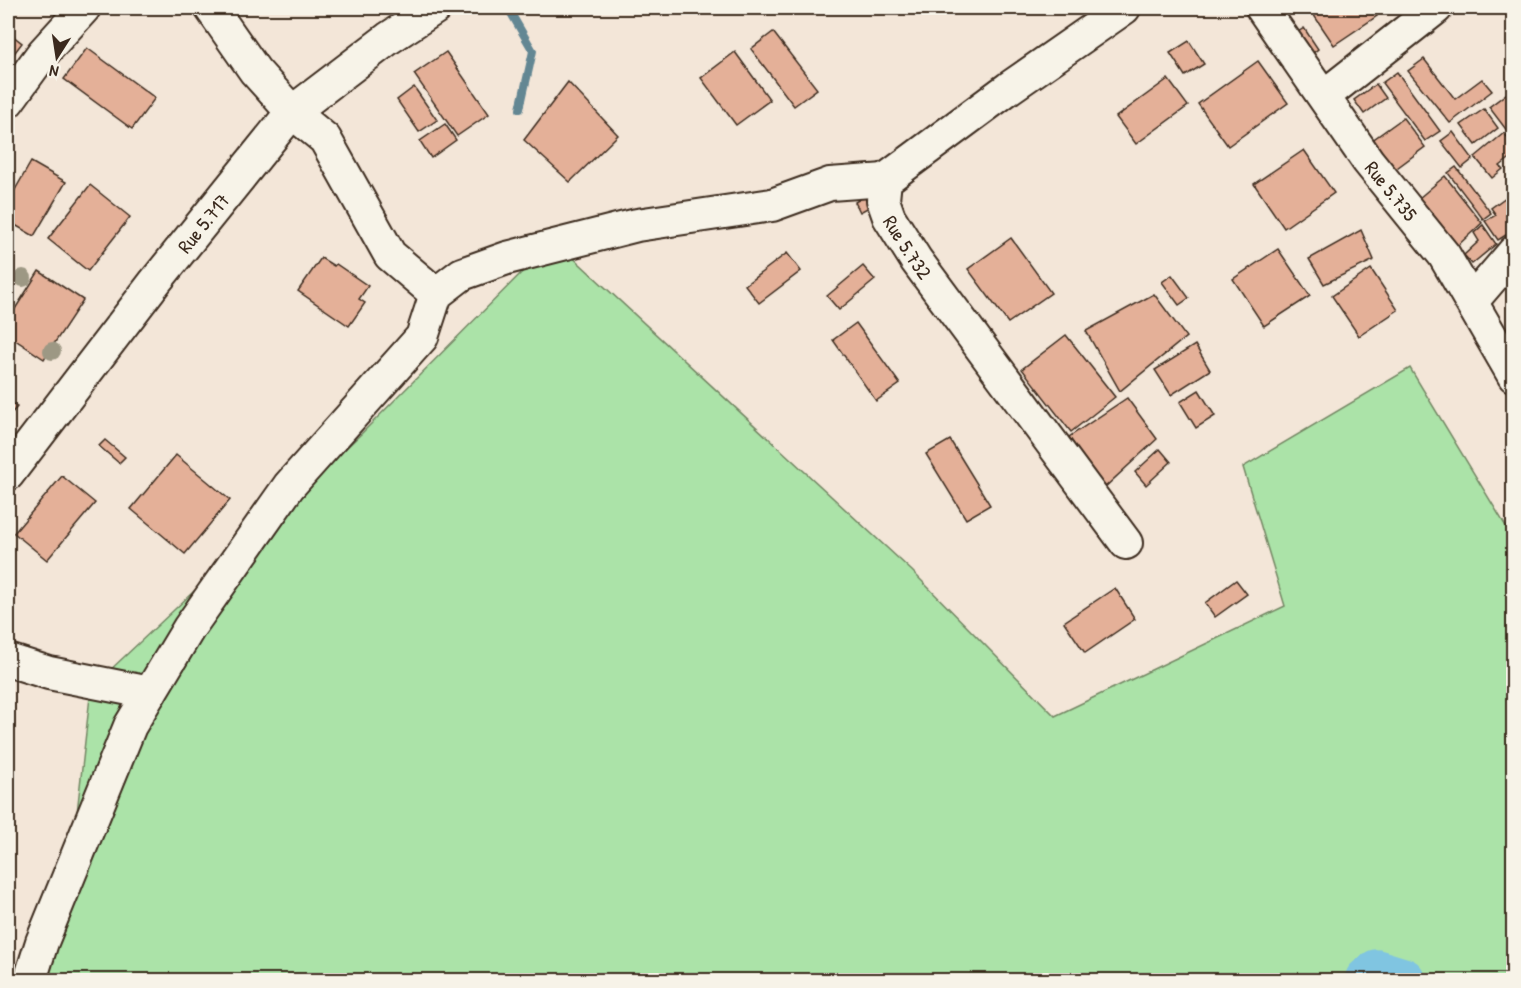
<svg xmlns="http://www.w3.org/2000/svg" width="1521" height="988" viewBox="0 0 1521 988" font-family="'Patrick Hand',sans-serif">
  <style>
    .green { fill: #abe3a8; stroke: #738663; stroke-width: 1.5 }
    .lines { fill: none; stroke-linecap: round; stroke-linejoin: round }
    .stream { stroke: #648793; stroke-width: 8 }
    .river { stroke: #80c5e1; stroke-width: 45 }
    .building { fill: #e4b098; stroke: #3b2a1e; stroke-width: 1.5 }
    .minor-casing { stroke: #3b2a1e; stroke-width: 36 }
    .minor { stroke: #f7f3e8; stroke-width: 32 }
    .tree { fill: #9d9884 }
    .labels { text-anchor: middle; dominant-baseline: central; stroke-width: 5; stroke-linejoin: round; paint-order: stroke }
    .street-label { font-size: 20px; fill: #3b2a1e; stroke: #f7f3e8 }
  </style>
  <rect width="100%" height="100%" fill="#f3e6d8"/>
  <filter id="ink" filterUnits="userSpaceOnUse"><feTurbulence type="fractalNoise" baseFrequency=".0167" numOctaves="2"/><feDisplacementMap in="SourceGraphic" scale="12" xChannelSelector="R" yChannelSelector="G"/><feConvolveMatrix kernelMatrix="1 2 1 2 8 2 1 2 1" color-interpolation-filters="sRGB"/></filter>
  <g filter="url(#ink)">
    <!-- green -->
    <path class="green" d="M 554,240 L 912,571 L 1055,716 L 1285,606 L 1243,467 L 1410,368 L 1513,538 L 1513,980 L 45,980 L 68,893 L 91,688 L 361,434 Z"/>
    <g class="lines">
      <!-- stream -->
      <path class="stream" d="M 508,8 L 533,51 L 520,109"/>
      <!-- river -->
      <path class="river" d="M 1367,980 L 1377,972 L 1403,980"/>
    </g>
    <!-- building -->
    <g class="building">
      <path d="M 1309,8 L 1371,8 L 1377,16 L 1334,45 Z"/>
      <path d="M 1304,28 L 1318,49 L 1307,58 L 1292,36 Z"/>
      <path d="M 8,32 L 22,43 L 9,60 L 8,59 Z"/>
      <path d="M 773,32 L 817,89 L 794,106 L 751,49 Z"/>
      <path d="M 1189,41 L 1204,64 L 1185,76 L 1170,53 Z"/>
      <path d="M 87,48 L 155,98 L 132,129 L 64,79 Z"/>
      <path d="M 446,52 L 489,114 L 457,136 L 414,74 Z"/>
      <path d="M 735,52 L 770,100 L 736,125 L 701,78 Z"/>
      <path d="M 1424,59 L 1455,99 L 1482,79 L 1492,91 L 1450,123 L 1408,71 Z"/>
      <path d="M 1258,61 L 1288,103 L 1228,146 L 1198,104 Z"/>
      <path d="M 1397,72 L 1440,131 L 1425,141 L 1382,83 Z"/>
      <path d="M 1168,79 L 1188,106 L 1136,144 L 1116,117 Z"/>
      <path d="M 568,82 L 618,135 L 570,182 L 524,140 Z"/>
      <path d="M 1376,84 L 1386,98 L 1364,114 L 1354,100 Z"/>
      <path d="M 414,87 L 437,120 L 419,132 L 397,100 Z"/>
      <path d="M 1514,88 L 1514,128 L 1508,132 L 1489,107 Z"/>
      <path d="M 1484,109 L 1498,128 L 1476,145 L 1461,125 Z"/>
      <path d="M 1403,118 L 1425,147 L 1386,176 L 1364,146 Z"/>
      <path d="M 445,124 L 456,140 L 431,158 L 420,141 Z"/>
      <path d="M 1453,132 L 1473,159 L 1462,168 L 1441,141 Z"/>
      <path d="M 1504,133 L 1514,145 L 1514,155 L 1500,166 L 1503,169 L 1492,178 L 1475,157 Z"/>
      <path d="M 1304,150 L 1334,193 L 1284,228 L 1254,184 Z"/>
      <path d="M 31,162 L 66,182 L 34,236 L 8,221 L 8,202 Z"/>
      <path d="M 1456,167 L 1491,213 L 1483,219 L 1448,173 Z"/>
      <path d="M 1445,176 L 1482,223 L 1454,249 L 1412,204 Z"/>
      <path d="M 90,185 L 130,217 L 88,271 L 48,239 Z"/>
      <path d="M 867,195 L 873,205 L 860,212 L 855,202 Z"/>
      <path d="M 1506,197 L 1514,209 L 1514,230 L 1498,240 L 1485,221 L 1496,215 L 1491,208 Z"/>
      <path d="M 1483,225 L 1496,244 L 1472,264 L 1464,255 L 1479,241 L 1474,233 Z"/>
      <path d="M 1361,230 L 1374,260 L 1324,284 L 1309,259 Z"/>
      <path d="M 1011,238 L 1051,293 L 1008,323 L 968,269 Z"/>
      <path d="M 1278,249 L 1310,296 L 1264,326 L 1233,279 Z"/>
      <path d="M 787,253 L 801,271 L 759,303 L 745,285 Z"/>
      <path d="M 321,258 L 334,266 L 336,264 L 368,286 L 359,299 L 365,303 L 349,326 L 298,291 Z"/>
      <path d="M 863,266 L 875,280 L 839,310 L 827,296 Z"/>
      <path d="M 1371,269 L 1398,310 L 1359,336 L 1332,296 Z"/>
      <path d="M 8,271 L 14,276 L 8,284 Z"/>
      <path d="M 39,271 L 83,300 L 44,359 L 8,335 L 8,320 Z"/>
      <path d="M 1172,275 L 1189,298 L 1179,305 L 1162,282 Z"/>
      <path d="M 1154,294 L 1186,337 L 1120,391 L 1086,331 Z"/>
      <path d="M 856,323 L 900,384 L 876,401 L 833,340 Z"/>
      <path d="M 1066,335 L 1115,397 L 1071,432 L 1022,369 Z"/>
      <path d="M 1195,345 L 1210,370 L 1171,395 L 1155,370 Z"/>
      <path d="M 1199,390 L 1215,416 L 1196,428 L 1180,402 Z"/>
      <path d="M 1127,398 L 1157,439 L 1103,489 L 1069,437 Z"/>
      <path d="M 8,399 L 17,407 L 8,417 Z"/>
      <path d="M 105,440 L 125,457 L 119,463 L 99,446 Z"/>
      <path d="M 950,440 L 990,505 L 966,519 L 926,454 Z"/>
      <path d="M 1160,449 L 1171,462 L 1146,485 L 1135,472 Z"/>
      <path d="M 176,455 L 230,500 L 185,554 L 131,509 Z"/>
      <path d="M 62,476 L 95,503 L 47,560 L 14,533 Z"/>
      <path d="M 1236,580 L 1247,594 L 1215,617 L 1205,603 Z"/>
      <path d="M 1115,588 L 1135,619 L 1085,653 L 1064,622 Z"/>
    </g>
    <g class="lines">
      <defs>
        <g id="minor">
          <path d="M 211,8 L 255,71 L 292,112 L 325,139 L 390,255 L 436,294"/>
          <path id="s1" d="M 1124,8 L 1009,88 L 885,180 L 883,200 L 889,217 L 916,260 L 1126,543"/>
          <path id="s2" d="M 1262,8 L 1368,161 L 1444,255 L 1514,376"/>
          <path d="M 1324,96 L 1436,8"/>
          <path d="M 8,101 L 43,53 L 84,8"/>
          <path d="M 1472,301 L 1514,252"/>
          <path id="s3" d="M 8,474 L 155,282 L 292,112 L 389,38 L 435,8"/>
          <path d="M 8,660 L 49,673 L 150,693"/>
          <path d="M 30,980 L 42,942 L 130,726 L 189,628 L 289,486 L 422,337 L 436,294 L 462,274 L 507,258 L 637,225 L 772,205 L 830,184 L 885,180"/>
        </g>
      </defs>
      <!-- minor casing -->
      <use href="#minor" class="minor-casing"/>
      <!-- minor -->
      <use href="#minor" class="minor"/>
    </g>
    <!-- trees -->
    <g class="tree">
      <circle cx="23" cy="278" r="9"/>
      <circle cx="52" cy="351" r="9"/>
    </g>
  </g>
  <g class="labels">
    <!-- street labels -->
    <g class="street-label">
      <text stroke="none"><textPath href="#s2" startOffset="224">Rue 5.735</textPath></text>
      <text stroke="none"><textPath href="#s3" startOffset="318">Rue 5.717</textPath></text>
      <text stroke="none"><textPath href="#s1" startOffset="368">Rue 5.732</textPath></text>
    </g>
  </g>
  <!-- margin -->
  <rect width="1521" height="988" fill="none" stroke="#f7f3e8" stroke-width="30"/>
  <rect x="15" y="15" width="1491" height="958" fill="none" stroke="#3b2a1e" stroke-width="2" filter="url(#ink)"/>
  <!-- north arrow -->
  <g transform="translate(57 57) rotate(192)" stroke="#f7f3e8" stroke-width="4.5" paint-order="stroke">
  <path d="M0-4.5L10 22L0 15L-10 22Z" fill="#3b2a1e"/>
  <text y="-9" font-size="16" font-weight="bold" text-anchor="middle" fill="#3b2a1e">N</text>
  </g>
</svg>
